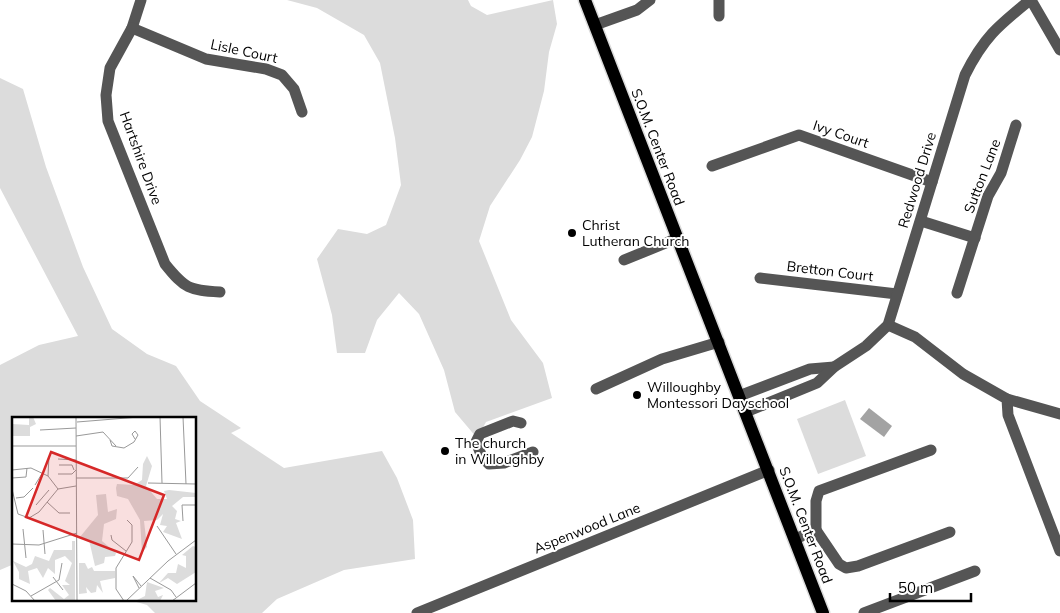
<svg xmlns="http://www.w3.org/2000/svg" width="1060" height="613" viewBox="0 0 1060 613" font-family="Mulish,sans-serif">
  <style>
    .green { fill: #dcdcdc }
    .water { fill: #a3a3a3 }
    .lines { fill: none; stroke-linecap: round; stroke-linejoin: round }
    .major-casing { stroke: #dbdbdb; stroke-width: 15 }
    .minor { stroke: #555; stroke-width: 11 }
    .major { stroke: #000; stroke-width: 12 }
    .poi-dot { fill: #000; stroke: #fff; stroke-width: 2 }
    .labels { text-anchor: middle; dominant-baseline: central; stroke-width: 4; stroke-linejoin: round; paint-order: stroke }
    .street-label { font-size: 14px; fill: #000; stroke: #fff }
    .poi-label { font-size: 14px; fill: #000; stroke: #fff; text-anchor: start }
    .inset-road { fill: none; stroke: #999; stroke-width: 1 }
    .view { fill: #d62828; fill-opacity: 0.15; stroke: #d62828; stroke-width: 2.5 }
    .inset-edge { fill: none; stroke: #000; stroke-width: 2.5 }
  </style>
  <rect width="100%" height="100%" fill="#fff"/>
  <!-- green -->
  <g class="green">
    <path d="M 287,0 L 468,0 L 471,6 L 487,15 L 553,0 L 557,24 L 549,52 L 544,91 L 532,137 L 520,160 L 490,206 L 479,241 L 511,320 L 543,363 L 552,398 L 486,422 L 477,438 L 455,412 L 444,370 L 419,314 L 399,293 L 377,320 L 365,353 L 337,353 L 332,315 L 317,259 L 338,229 L 367,234 L 386,225 L 401,185 L 395,138 L 380,63 L 364,35 L 317,8 Z"/>
    <path d="M 0,78 L 23,89 L 46,167 L 83,267 L 112,329 L 147,354 L 176,366 L 200,401 L 241,428 L 231,433 L 284,468 L 382,451 L 397,478 L 413,520 L 415,559 L 344,570 L 277,599 L 262,613 L 155,613 L 147,605 L 126,599 L 195,599 L 195,418 L 14,418 L 14,564 L 0,570 L 0,365 L 39,345 L 78,336 L 0,188 Z"/>
    <path d="M 845,400 L 866,456 L 818,474 L 797,419 Z"/>
  </g>
  <!-- water -->
  <path class="water" d="M 869,408 L 892,426 L 884,437 L 860,419 Z"/>
  <g class="lines">
    <defs>
      <path id="major" d="M 585,0 L 823,613"/>
    </defs>
    <!-- major casing -->
    <use href="#major" class="major-casing"/>
    <!-- minor -->
    <g class="minor">
      <path d="M 141,0 L 132,28 L 110,68 L 106,95 L 108,121 L 165,264 C 185,289 189,290 220,292"/>
      <path d="M 719,0 L 719,16"/>
      <path d="M 1031,0 L 1060,50"/>
      <path d="M 595,25 L 637,10 L 650,0"/>
      <path d="M 132,28 L 206,59 L 266,69 L 282,75 L 294,89 L 302,112"/>
      <path d="M 712,166 L 799,135 L 932,182"/>
      <path d="M 921,221 L 975,238"/>
      <path d="M 624,260 L 678,238"/>
      <path d="M 760,278 L 897,294"/>
      <path d="M 957,293 L 988,196 L 1001,173 L 1016,125"/>
      <path d="M 888,325 L 915,337 L 963,374 L 1007,399 L 1008,415 L 1060,551"/>
      <path d="M 596,389 L 662,359 L 719,342"/>
      <path d="M 739,396 L 810,369 L 834,367"/>
      <path d="M 1007,399 L 1060,414"/>
      <path d="M 746,412 L 817,383 L 834,367 L 866,346 L 888,325 L 965,75 C 984,37 998,26 1030,0"/>
      <path d="M 521,423 L 513,421 L 480,434 L 476,442 L 482,457 L 489,464 L 504,463 L 533,452"/>
      <path d="M 816,530 L 839,564 L 846,568 L 858,566 L 950,532"/>
      <path d="M 795,539 L 816,530 L 816,501 L 819,491 L 931,450"/>
      <path d="M 417,613 L 769,470"/>
      <path d="M 864,613 L 975,571"/>
    </g>
    <!-- major -->
    <use href="#major" class="major"/>
  </g>
  <!-- markers -->
  <g class="poi-dot">
    <circle cx="572" cy="233" r="5"/>
    <circle cx="637" cy="395" r="5"/>
    <circle cx="445" cy="451" r="5"/>
  </g>
  <g class="labels">
    <!-- street labels -->
    <g class="street-label">
      <text transform="translate(244 51) rotate(12)">Lisle Court</text>
      <text transform="translate(841 134) rotate(19)">Ivy Court</text>
      <text transform="translate(658 147) rotate(69)">S.O.M. Center Road</text>
      <text transform="translate(141 158) rotate(70)">Hartshire Drive</text>
      <text transform="translate(982 176) rotate(-69)">Sutton Lane</text>
      <text transform="translate(917 180) rotate(-73)">Redwood Drive</text>
      <text transform="translate(830 271) rotate(7)">Bretton Court</text>
      <text transform="translate(806 525) rotate(69)">S.O.M. Center Road</text>
      <text transform="translate(587 528) rotate(-22)">Aspenwood Lane</text>
    </g>
    <!-- poi labels -->
    <g class="poi-label">
      <text x="582" y="225">Christ<tspan x="582" dy="16">Lutheran Church</tspan></text>
      <text x="647" y="387">Willoughby<tspan x="647" dy="16">Montessori Dayschool</tspan></text>
      <text x="455" y="443">The church<tspan x="455" dy="16">in Willoughby</tspan></text>
    </g>
  </g>
  <!-- overview -->
  <g transform="translate(12 417)">
    <rect width="184" height="184" fill="#fff"/>
    <path d="M 17,0 L 21,0 L 24,7 L 18,10 L 18,19 L 0,19 L 0,7 L 17,8 ZM 135,39 L 140,49 L 134,69 L 145,82 L 155,82 L 152,74 L 157,73 L 184,76 L 184,80 L 171,80 L 160,89 L 165,94 L 163,102 L 169,104 L 164,106 L 170,122 L 151,115 L 155,109 L 148,108 L 151,97 L 145,103 L 132,104 L 135,130 L 130,135 L 128,103 L 116,82 L 105,79 L 104,71 L 105,67 L 122,68 L 130,63 L 131,47 ZM 94,77 L 96,95 L 105,92 L 104,102 L 92,107 L 90,124 L 104,136 L 103,139 L 93,140 L 92,146 L 83,149 L 77,123 L 68,120 L 86,98 L 84,78 ZM 60,124 L 63,124 L 63,184 L 44,184 L 36,173 L 38,171 L 52,182 L 57,178 L 50,168 L 58,168 L 53,164 L 60,146 L 53,139 L 43,143 L 43,157 L 36,151 L 31,161 L 25,151 L 16,154 L 18,167 L 7,162 L 7,155 L 1,144 L 14,150 L 20,147 L 23,139 L 37,144 L 42,133 L 60,133 ZM 181,129 L 184,130 L 184,155 L 165,167 L 156,161 L 147,166 L 156,156 L 164,156 L 166,147 L 174,151 L 174,139 L 170,138 ZM 67,146 L 73,146 L 76,152 L 80,150 L 82,154 L 103,154 L 103,161 L 88,164 L 91,176 L 85,168 L 84,175 L 79,176 L 74,170 L 75,176 L 67,177 ZM 135,165 L 152,171 L 143,174 L 146,180 L 151,178 L 148,184 L 123,184 L 133,179 Z" fill="#dcdcdc"/>
    <path class="inset-road" d="M 64,0 L 65,184M 148,0 L 150,66M 171,0 L 174,67M 65,5 L 127,0M 28,13 L 64,11M 64,19 L 91,15 L 104,29M 98,23 L 100,29 L 112,31 L 122,25 L 126,18 L 123,14 L 120,17 L 123,22M 0,29 L 64,29M 37,39 L 36,59 L 46,72M 46,42 L 64,43M 47,48 L 60,48 L 62,53M 0,53 L 19,51 L 36,59M 46,57 L 60,57 L 64,53M 0,61 L 14,60 L 15,51M 64,61 L 116,61 L 126,50M 136,66 L 184,67M 23,68 L 31,55M 0,72 L 6,97 L 17,101 L 27,95 L 46,72 L 64,69M 4,81 L 12,80 L 21,71M 35,85 L 47,96 L 58,96M 24,88 L 37,73M 171,104 L 170,88 L 184,88M 145,109 L 164,137M 11,112 L 14,141M 31,113 L 33,137M 99,118 L 100,123 L 114,134M 0,127 L 27,128 L 65,116M 41,160 L 51,173M 138,161 L 159,173 L 164,180M 0,167 L 14,174 L 23,184M 127,171 L 121,159 L 129,169M 19,179 L 47,163 L 50,146M 112,184 L 104,172 L 104,151 L 120,125 L 120,108 L 115,103M 114,184 L 156,144 L 184,123M 160,184 L 184,166"/>
    <path class="view" d="M 39,35 L 152,78 L 127,143 L 14,100 Z"/>
    <rect width="184" height="184" class="inset-edge"/>
  </g>
  <!-- scale -->
  <path d="M890 593v8h81v-8" fill="none" stroke="#000000" stroke-width="2.5"/>
  <text x="898" y="593" font-size="15" fill="#000000" stroke="#ffffff" stroke-width="4" paint-order="stroke">50 m</text>
</svg>
